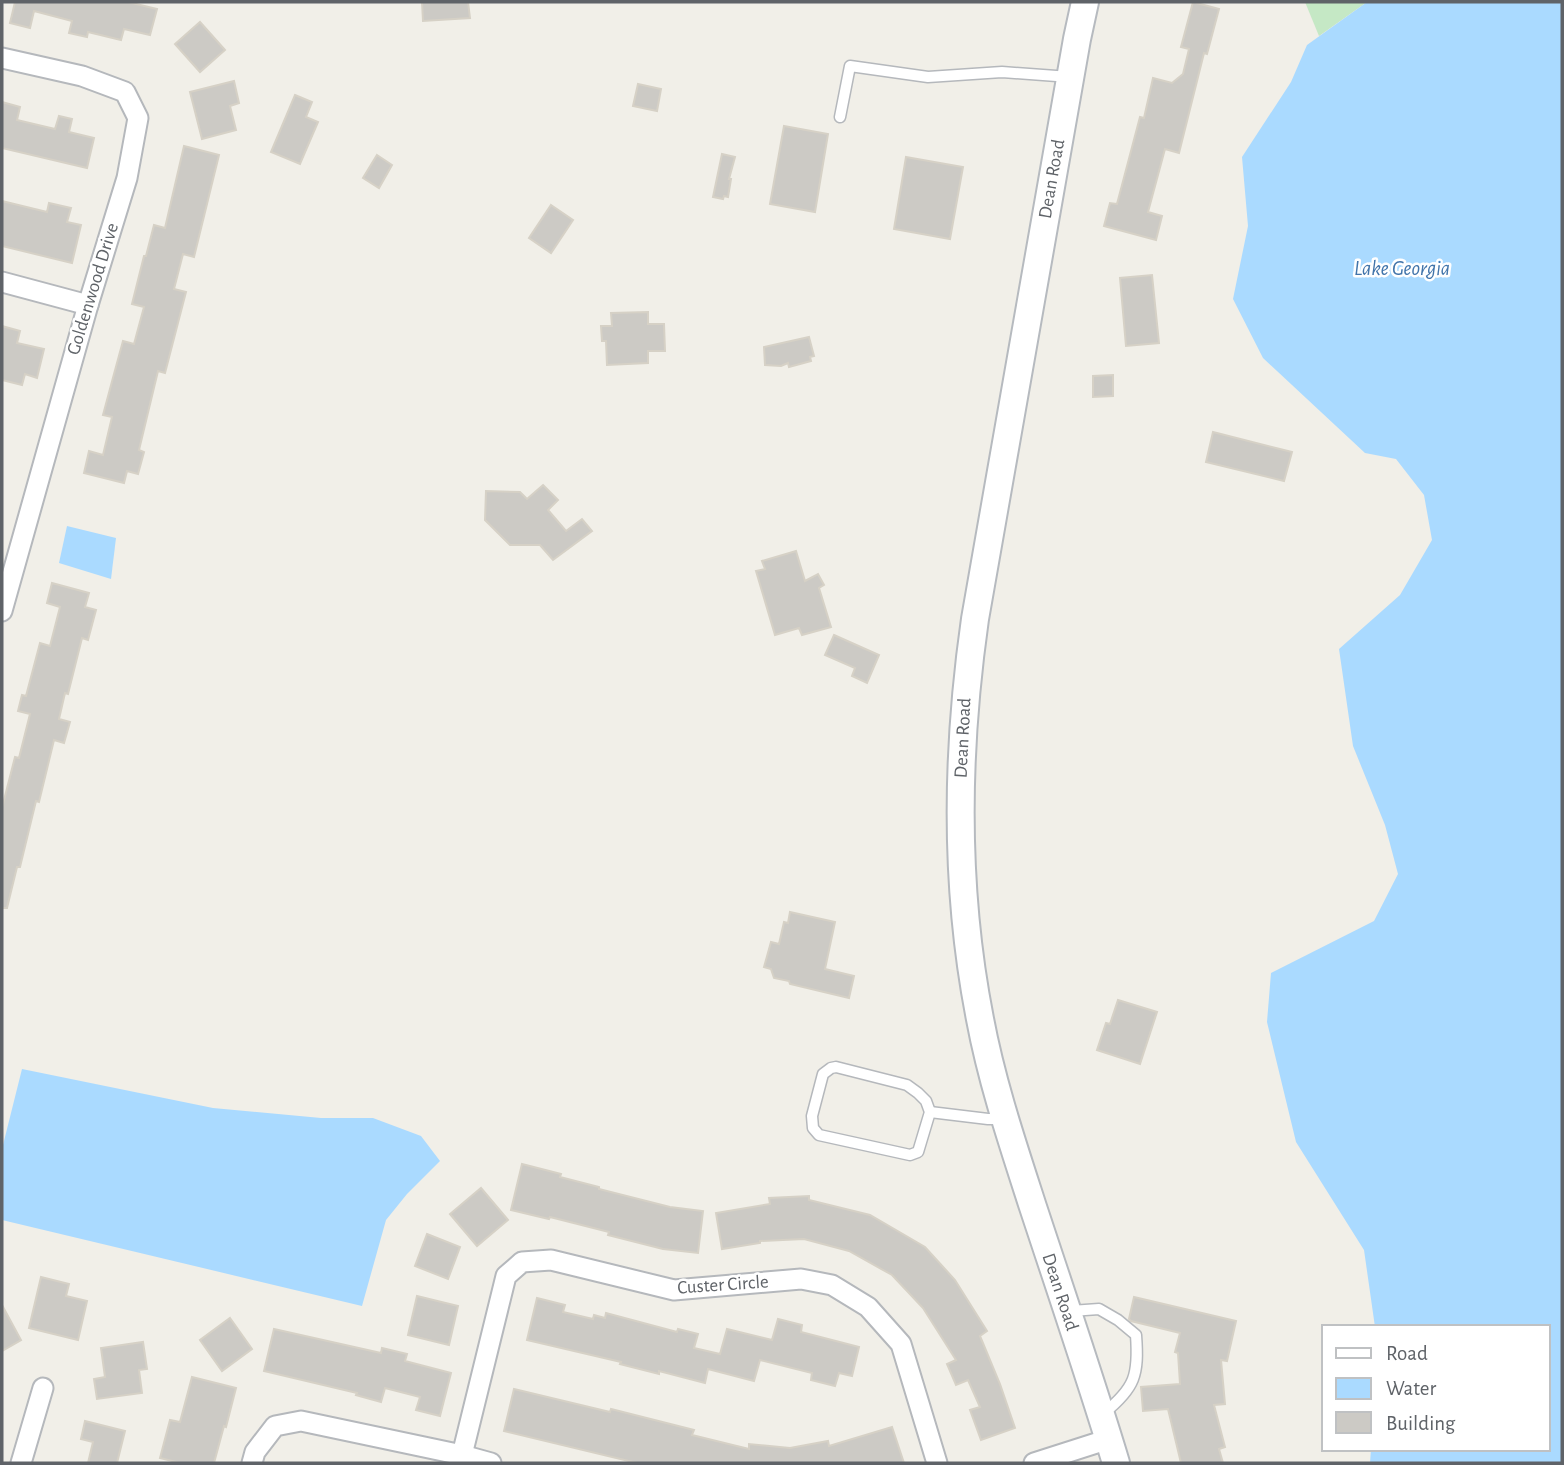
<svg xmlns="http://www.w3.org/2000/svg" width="1564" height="1465" viewBox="0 0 1564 1465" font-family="'Alegreya Sans',sans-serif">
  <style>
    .green { fill: #c5e8c5 }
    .water { fill: #aadaff }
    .building { fill: #cccac5; stroke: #d6d1c6; stroke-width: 2 }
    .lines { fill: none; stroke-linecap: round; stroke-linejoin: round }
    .lane-casing { stroke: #b5b8bc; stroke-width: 13 }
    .street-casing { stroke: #b5b8bc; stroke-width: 23 }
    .secondary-casing { stroke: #b6babf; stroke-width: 30 }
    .lane { stroke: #fff; stroke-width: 10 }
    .street { stroke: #fff; stroke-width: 19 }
    .secondary { stroke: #fff; stroke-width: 26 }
    .labels { text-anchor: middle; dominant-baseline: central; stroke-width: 5; stroke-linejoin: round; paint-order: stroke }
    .street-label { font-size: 19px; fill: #5f6368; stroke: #fff }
    .water-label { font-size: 21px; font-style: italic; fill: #4174aa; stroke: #fff }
  </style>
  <rect width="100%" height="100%" fill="#f1efe8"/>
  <!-- green -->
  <path class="green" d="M 1305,2 L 1367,2 L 1319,36 Z"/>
  <!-- water -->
  <g class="water">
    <path d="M 1367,2 L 1562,2 L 1562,1463 L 1370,1463 L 1371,1449 L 1548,1449 L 1548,1327 L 1375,1327 L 1364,1250 L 1296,1142 L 1267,1022 L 1271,973 L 1374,921 L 1398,874 L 1385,825 L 1353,746 L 1339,649 L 1400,595 L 1432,540 L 1424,495 L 1396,459 L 1365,453 L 1263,358 L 1233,299 L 1248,226 L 1242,157 L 1291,82 L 1307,45 Z"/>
    <path d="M 67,526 L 116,538 L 111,579 L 59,563 Z"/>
    <path d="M 22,1069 L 213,1108 L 321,1118 L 373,1118 L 421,1136 L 440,1161 L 407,1194 L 386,1220 L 362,1306 L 2,1220 L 2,1149 Z"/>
  </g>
  <!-- building -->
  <g class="building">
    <path d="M 15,2 L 128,2 L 157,9 L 150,35 L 124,29 L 121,40 L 88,32 L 87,37 L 69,33 L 72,21 L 34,11 L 30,28 L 10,23 Z"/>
    <path d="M 422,2 L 468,2 L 470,18 L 423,21 Z"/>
    <path d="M 1193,2 L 1219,9 L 1207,54 L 1204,53 L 1179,153 L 1165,149 L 1148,212 L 1162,216 L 1156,240 L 1104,226 L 1110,203 L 1117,204 L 1140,117 L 1144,118 L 1153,78 L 1172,83 L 1183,74 L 1189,49 L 1181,47 Z"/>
    <path d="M 200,22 L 225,50 L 200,72 L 175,44 Z"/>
    <path d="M 234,81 L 239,103 L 230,106 L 236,130 L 202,139 L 190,92 Z"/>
    <path d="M 638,84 L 661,89 L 657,111 L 633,106 Z"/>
    <path d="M 295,95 L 312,102 L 306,117 L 318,122 L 300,164 L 271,152 Z"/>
    <path d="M 2,102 L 20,107 L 17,120 L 55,129 L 59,116 L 72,119 L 69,132 L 94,138 L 87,168 L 2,148 Z"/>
    <path d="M 784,126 L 828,134 L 815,212 L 770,204 Z"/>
    <path d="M 184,146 L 219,155 L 194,257 L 183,254 L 174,289 L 186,292 L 165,373 L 158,371 L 139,450 L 144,452 L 138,474 L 127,471 L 124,483 L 84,473 L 89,451 L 103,455 L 112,417 L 103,415 L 114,374 L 123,341 L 134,344 L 144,307 L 132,304 L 144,256 L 146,256 L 154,225 L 165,228 Z"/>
    <path d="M 722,154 L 735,157 L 729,179 L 731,179 L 728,197 L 724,196 L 723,199 L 713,197 Z"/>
    <path d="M 377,155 L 392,165 L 379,188 L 363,178 Z"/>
    <path d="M 906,157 L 963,167 L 950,239 L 894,229 Z"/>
    <path d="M 2,201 L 47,212 L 49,203 L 71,208 L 67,222 L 81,225 L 72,263 L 2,246 Z"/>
    <path d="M 551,205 L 573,220 L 551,253 L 529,238 Z"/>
    <path d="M 1152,275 L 1159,343 L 1126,346 L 1120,278 Z"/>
    <path d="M 648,312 L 648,324 L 664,324 L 665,351 L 648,351 L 648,363 L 607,365 L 606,341 L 602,341 L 601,326 L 612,326 L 611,313 Z"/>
    <path d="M 2,326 L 20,331 L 17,343 L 44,349 L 37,378 L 25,374 L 22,385 L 2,380 Z"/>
    <path d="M 809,337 L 814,356 L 810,357 L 811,361 L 789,367 L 788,363 L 781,366 L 765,365 L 764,347 Z"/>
    <path d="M 1113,375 L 1113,396 L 1093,397 L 1093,376 Z"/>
    <path d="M 1213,432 L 1292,452 L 1284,481 L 1206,462 Z"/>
    <path d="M 543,485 L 558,500 L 548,510 L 566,531 L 582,519 L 592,531 L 553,560 L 540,545 L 510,545 L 485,520 L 486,491 L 520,492 L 527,499 Z"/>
    <path d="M 796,551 L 805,581 L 818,574 L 824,585 L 819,588 L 831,627 L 802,635 L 799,628 L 775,635 L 756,571 L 765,569 L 762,561 Z"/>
    <path d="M 52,583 L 89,593 L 85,607 L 96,610 L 88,640 L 82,638 L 68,694 L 65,693 L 59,719 L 70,722 L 64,743 L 54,740 L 39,802 L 36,801 L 20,867 L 17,867 L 7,908 L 2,908 L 2,808 L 15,757 L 19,758 L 30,714 L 18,711 L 22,695 L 26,696 L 40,643 L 50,646 L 60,607 L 47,603 Z"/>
    <path d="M 834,635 L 879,655 L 867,683 L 852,676 L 855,668 L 825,655 Z"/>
    <path d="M 790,912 L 835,922 L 825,969 L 854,976 L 849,998 L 790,984 L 789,981 L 774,978 L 771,969 L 764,967 L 771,942 L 779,944 L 784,922 L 788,923 Z"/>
    <path d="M 1118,1000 L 1157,1012 L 1140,1064 L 1097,1050 L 1106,1023 L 1110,1024 Z"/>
    <path d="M 522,1164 L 561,1174 L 560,1177 L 599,1187 L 599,1189 L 670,1207 L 703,1211 L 698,1253 L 663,1249 L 608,1235 L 609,1232 L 550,1217 L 549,1219 L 511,1210 Z"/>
    <path d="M 481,1188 L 508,1220 L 477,1246 L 450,1214 Z"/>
    <path d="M 809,1196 L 809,1200 L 870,1215 L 925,1247 L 955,1280 L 987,1331 L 980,1336 L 1000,1384 L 1015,1428 L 981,1440 L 970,1410 L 980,1407 L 968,1380 L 956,1385 L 947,1364 L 956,1360 L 923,1308 L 892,1275 L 849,1251 L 804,1239 L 760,1241 L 760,1243 L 722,1249 L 716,1213 L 770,1204 L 769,1198 Z"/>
    <path d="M 427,1234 L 460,1247 L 448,1279 L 415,1266 Z"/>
    <path d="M 41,1277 L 69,1284 L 66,1296 L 87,1301 L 78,1340 L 29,1328 Z"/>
    <path d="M 417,1296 L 458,1306 L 449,1345 L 408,1335 Z"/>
    <path d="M 1134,1297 L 1236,1321 L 1227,1361 L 1221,1360 L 1225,1404 L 1214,1405 L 1225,1447 L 1219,1449 L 1223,1463 L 1181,1463 L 1168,1409 L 1143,1411 L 1141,1387 L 1180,1384 L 1178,1353 L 1175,1352 L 1180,1333 L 1131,1321 L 1129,1319 Z"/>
    <path d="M 537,1298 L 565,1305 L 563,1312 L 593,1319 L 594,1315 L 605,1318 L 606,1313 L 677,1332 L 678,1329 L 698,1334 L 694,1348 L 720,1354 L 727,1329 L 772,1340 L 778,1319 L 802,1325 L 801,1332 L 859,1347 L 852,1376 L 839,1373 L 835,1386 L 811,1380 L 812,1373 L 760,1360 L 754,1381 L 708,1369 L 705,1383 L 659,1371 L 659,1374 L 620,1364 L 621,1362 L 527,1340 Z"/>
    <path d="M 2,1305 L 21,1340 L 2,1351 Z"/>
    <path d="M 230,1318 L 252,1349 L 222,1371 L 200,1340 Z"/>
    <path d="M 274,1329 L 381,1353 L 382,1348 L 407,1354 L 405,1361 L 451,1373 L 440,1416 L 416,1410 L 420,1397 L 385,1388 L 381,1402 L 356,1395 L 357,1393 L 264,1371 Z"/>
    <path d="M 143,1342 L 147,1369 L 139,1370 L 142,1393 L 97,1399 L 94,1379 L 105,1377 L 101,1348 Z"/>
    <path d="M 192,1377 L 236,1388 L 226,1427 L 224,1426 L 214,1463 L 180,1463 L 160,1458 L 170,1420 L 180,1422 Z"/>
    <path d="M 514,1389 L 610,1412 L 611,1409 L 694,1430 L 692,1435 L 749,1449 L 749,1444 L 790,1448 L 828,1441 L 829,1446 L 892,1427 L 904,1463 L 637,1463 L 504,1431 Z"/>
    <path d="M 85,1421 L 125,1431 L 117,1463 L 88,1463 L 93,1442 L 81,1439 Z"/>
  </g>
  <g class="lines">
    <defs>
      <g id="lane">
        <path d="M 840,117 L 850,66 L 928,77 L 1002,72 L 1070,77"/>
        <path d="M 836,1067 L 907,1085 L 918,1093 L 926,1101 L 930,1112 L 918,1152 L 910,1155 L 819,1135 L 813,1128 L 812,1116 L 823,1074 L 831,1068 Z"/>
        <path d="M 930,1112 L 988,1119 L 1003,1119"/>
        <path d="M 1071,1311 L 1099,1309 L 1118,1320 L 1136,1335 C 1139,1375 1135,1388 1104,1413"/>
      </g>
      <g id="street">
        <path d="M 2,58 L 82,76 L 125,92 L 138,118 L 127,178 L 88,305 L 2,611"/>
        <path d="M 2,282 L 88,305"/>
        <path d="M 462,1455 L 506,1276 L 522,1262 L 551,1260 L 674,1290 L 801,1279 L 832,1285 L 868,1307 L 901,1344 L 937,1463"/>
        <path d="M 21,1463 L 43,1388"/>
        <path d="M 252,1463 L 255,1452 L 275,1426 L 301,1421 L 462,1455 L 491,1463"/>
        <path d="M 1034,1463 L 1109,1439"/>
      </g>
      <path id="secondary" d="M 1085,2 L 1077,39 L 975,619 C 956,752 954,887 980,1019 C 992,1083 1013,1145 1033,1207 C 1061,1292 1090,1377 1116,1463"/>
    </defs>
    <!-- lane casing -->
    <use href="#lane" class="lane-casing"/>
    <!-- street casing -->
    <use href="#street" class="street-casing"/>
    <!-- secondary casing -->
    <use href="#secondary" class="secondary-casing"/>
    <!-- lane -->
    <use href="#lane" class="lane"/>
    <!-- street -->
    <use href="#street" class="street"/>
    <!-- secondary -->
    <use href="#secondary" class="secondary"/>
  </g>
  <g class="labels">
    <!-- street labels -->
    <g class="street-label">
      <text transform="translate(1052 179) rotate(-80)">Dean Road</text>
      <text transform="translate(93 289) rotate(-73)">Goldenwood Drive</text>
      <text transform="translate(963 738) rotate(-87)">Dean Road</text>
      <text transform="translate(723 1285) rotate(-4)">Custer Circle</text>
      <text transform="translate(1060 1292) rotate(72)">Dean Road</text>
    </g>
    <!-- water labels -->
    <g class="water-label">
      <text x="1402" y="268">Lake Georgia</text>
    </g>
  </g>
  <!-- border -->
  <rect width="1564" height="1465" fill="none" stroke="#5f6368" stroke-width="7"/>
  <!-- legend -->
  <rect x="1322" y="1325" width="228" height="126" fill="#ffffff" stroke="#bfc1c3" stroke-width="2"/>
  <rect x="1336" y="1348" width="35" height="10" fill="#ffffff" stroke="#bfc1c3" stroke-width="2"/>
  <text x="1386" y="1360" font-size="21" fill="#5f6368">Road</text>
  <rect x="1336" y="1378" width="35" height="21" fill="#aadaff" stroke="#bfc1c3" stroke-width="2"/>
  <text x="1386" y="1395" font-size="21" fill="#5f6368">Water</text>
  <rect x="1336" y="1412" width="35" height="21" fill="#cccac5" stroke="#bfc1c3" stroke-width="2"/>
  <text x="1386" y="1430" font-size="21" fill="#5f6368">Building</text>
</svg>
